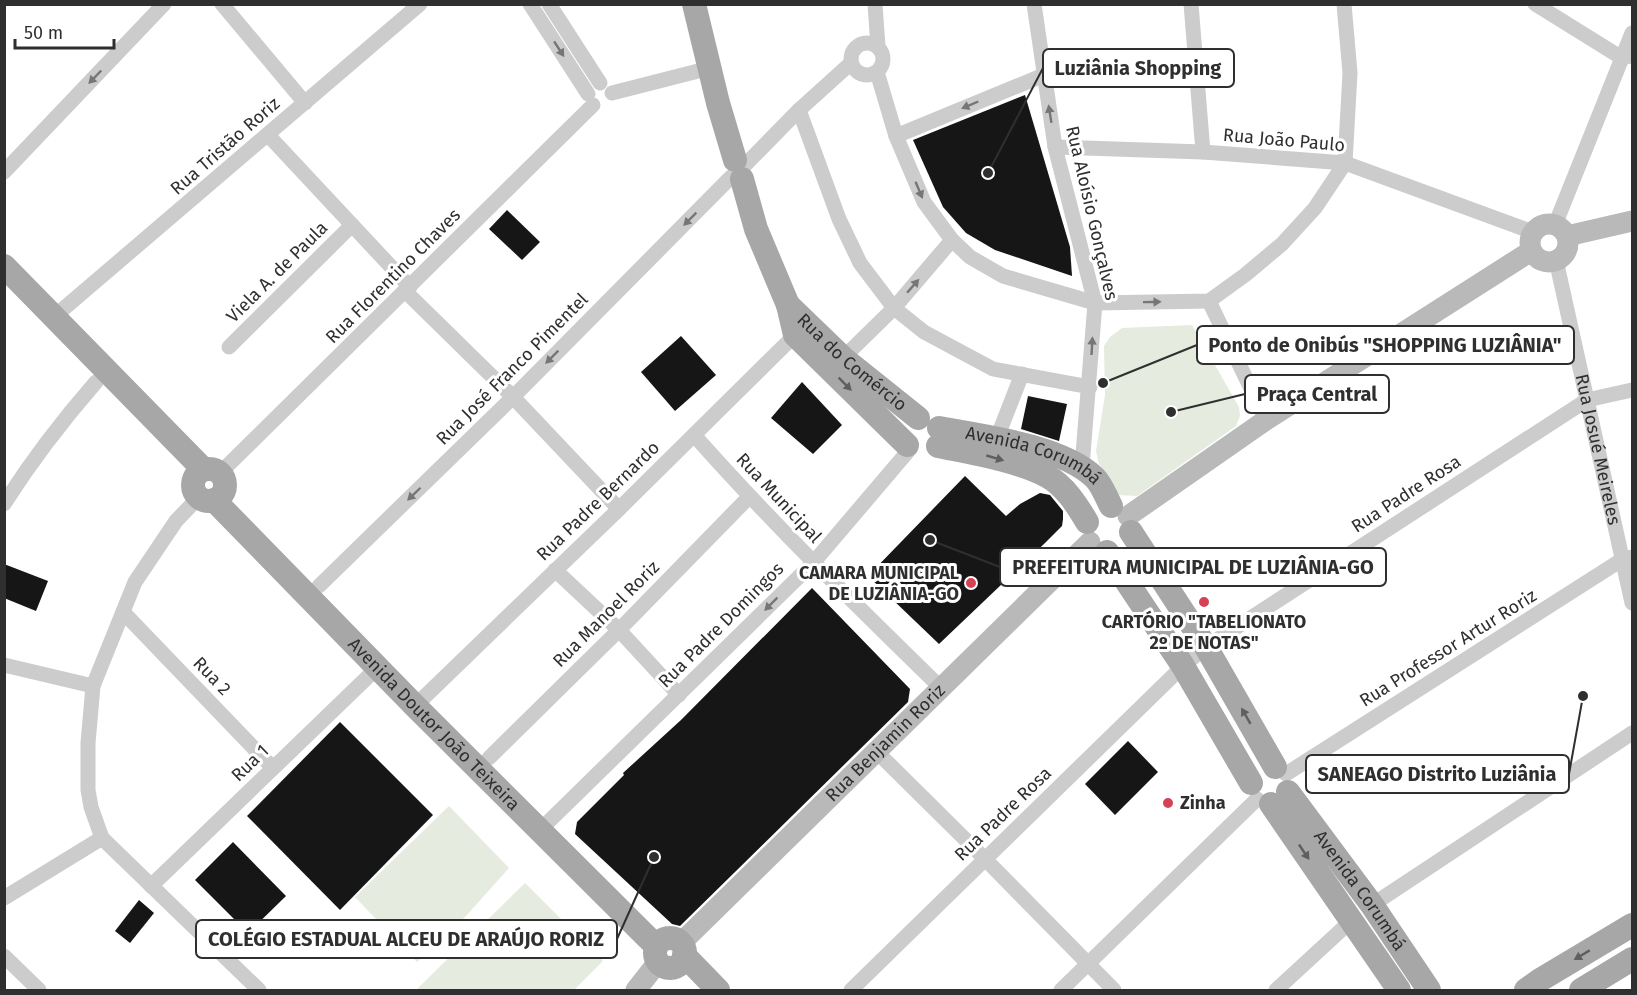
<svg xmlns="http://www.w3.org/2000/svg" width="1637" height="995" viewBox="0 0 1637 995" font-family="'Fira Sans',sans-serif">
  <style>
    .green { fill: #e5ebde }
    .building { fill: #161616 }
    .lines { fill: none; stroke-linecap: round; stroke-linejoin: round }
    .street { stroke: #ccc; stroke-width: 15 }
    .secondary { stroke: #b9b9b9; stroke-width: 21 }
    .primary { stroke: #a7a7a7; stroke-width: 24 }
    .oneway { fill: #767676 }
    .oneway2 { fill: #5f5f5f }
    .poi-dot { fill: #d54155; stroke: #fff; stroke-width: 2 }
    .labels { text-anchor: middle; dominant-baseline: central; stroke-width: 6; stroke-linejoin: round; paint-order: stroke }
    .street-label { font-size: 18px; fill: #2f2f2f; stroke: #fff }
    .poi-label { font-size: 18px; font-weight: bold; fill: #2f2f2f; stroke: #fff; text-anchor: end }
    .leader { fill: none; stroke: #2f2f2f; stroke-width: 2 }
    .callout-dot { fill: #2f2f2f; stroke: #fff; stroke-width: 2 }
    .callout { fill: #fff; stroke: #2f2f2f; stroke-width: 2 }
    .callout-label { font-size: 20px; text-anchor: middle; font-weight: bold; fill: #2f2f2f }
  </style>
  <rect width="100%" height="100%" fill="#fff"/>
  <!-- green -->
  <g class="green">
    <path d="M 1192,325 L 1239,407 L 1240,416 L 1236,426 L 1137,496 L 1118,495 L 1099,464 L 1096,451 L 1105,395 L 1104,346 L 1110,337 L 1122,328 Z"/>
    <path d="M 449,806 L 509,868 L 465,917 L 417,962 L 355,897 Z"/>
    <path d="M 525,883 L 603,961 L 574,990 L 416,990 Z"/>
  </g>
  <!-- building -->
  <g class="building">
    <path d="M 1025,95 L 1070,247 L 1072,276 L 995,250 L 966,233 L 943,207 L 913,140 Z"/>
    <path d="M 507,210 L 540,242 L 522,260 L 489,229 Z"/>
    <path d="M 681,336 L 716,375 L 675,411 L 641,372 Z"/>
    <path d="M 802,382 L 842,425 L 813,454 L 771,418 Z"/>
    <path d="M 1028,396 L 1067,404 L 1059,441 L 1021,429 Z"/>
    <path d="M 965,476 L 1006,516 L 1020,504 L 1040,493 L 1050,495 L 1054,500 L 1063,511 L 1063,519 L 1062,526 L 1045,543 L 939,644 L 868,576 Z"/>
    <path d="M 4,564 L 48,581 L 36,611 L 4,598 Z"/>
    <path d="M 812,588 L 910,689 L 908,702 L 680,926 L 672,924 L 575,834 L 577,822 L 624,775 L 623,773 L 681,720 Z"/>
    <path d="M 340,722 L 433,815 L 340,910 L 247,816 Z"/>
    <path d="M 1128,741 L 1158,772 L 1115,815 L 1085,784 Z"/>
    <path d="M 233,842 L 286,896 L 248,933 L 195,880 Z"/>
    <path d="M 139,900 L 154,913 L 130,943 L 115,931 Z"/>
  </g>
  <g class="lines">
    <!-- street -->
    <g class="street">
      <path d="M 222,4 L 305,103"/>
      <path d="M 530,4 L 588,94"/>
      <path d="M 549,4 L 600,83"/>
      <path d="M 875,4 L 878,47"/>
      <path d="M 1034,4 L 1055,147 L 1095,303 L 1082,467"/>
      <path d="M 1191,4 L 1203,152"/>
      <path d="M 1535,4 L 1622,58 L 1631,56"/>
      <circle cx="867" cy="59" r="16"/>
      <path d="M 877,72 L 896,136 L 924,202 L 952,240 L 970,257 L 1003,276 L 1095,303 L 1209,301 L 1245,275 L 1282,244 L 1315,208 L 1345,163 L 1350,73 L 1344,4"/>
      <path d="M 612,93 L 710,68"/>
      <path d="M 799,110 L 839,219 L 860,263 L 894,308 L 924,332 L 993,369 L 1090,387"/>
      <path d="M 268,135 L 410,287"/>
      <path d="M 896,136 L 1044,75"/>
      <path d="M 1055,147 L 1203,152 L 1345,163 L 1533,232"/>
      <path d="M 746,164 L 799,110 L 851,63"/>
      <path d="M 4,172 L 164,4"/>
      <path d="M 1555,225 L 1632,33"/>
      <path id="s1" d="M 1556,260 L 1632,603"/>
      <path d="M 405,291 L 513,397 L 619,509"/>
      <path d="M 1209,301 L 1266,420"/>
      <path d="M 55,316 L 420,4"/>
      <path d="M 229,347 L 352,225"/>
      <path d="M 843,358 L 894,308 L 952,240"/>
      <path d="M 694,435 C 772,523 856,605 940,687"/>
      <path d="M 997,438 L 1022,374"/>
      <path d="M 220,473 L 593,105"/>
      <path d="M 199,497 L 176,521 L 135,582 L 93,686 L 88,743 L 88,790 L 91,807 L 102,838 L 259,990"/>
      <path d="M 4,504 C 32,460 62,421 96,382"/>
      <path d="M 555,570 L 619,630 L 679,695"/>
      <path d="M 319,586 L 513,397 L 731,177"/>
      <path d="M 123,612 L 273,768"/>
      <path d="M 4,665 L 93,686"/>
      <path d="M 415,706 L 619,509 L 795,335"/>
      <path d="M 877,752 L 985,859 L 1114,990"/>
      <path d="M 489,758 L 619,630 L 749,497"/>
      <path d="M 1286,774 L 1623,559 L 1632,557"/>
      <path d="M 539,831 L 813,563 L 910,449"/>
      <path d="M 151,886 L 377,668"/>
      <path d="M 4,898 L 102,838"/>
      <path d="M 1372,905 L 1632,733"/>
      <path d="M 4,956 L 39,990"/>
      <path d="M 851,990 L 1183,666 L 1206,647 L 1587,400 L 1632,390"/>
      <path d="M 1061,990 L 1257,799"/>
      <path d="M 1276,990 L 1351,921"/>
    </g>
    <!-- secondary -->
    <g class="secondary">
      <circle cx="1549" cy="243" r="19"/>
      <path d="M 1567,236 L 1632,221"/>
      <path d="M 1128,516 L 1266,420 L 1531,251"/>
      <path id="s2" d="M 681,943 L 1090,542"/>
      <path d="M 636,990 L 658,962"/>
    </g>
    <!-- primary -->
    <g class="primary">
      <path d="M 694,4 L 718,103 L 735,160"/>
      <path d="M 742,179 L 756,229 L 788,305 L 795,335 L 907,445"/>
      <path d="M 4,266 L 203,469"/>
      <path id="s3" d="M 788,305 L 843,358 L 918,418"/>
      <path id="s4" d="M 939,428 C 983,436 1063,446 1095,478 C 1102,485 1106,497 1111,506"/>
      <path d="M 938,446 C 972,453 1016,460 1047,476 C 1065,486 1077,505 1087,522"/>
      <circle cx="209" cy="485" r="16"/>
      <path id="s5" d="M 214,500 L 415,706 L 656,946"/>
      <path d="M 1131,532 L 1206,647 L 1275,767"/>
      <path d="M 1107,552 L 1183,666 L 1251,783"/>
      <path id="s6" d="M 1288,792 L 1372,905 L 1429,990"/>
      <path d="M 1271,804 L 1399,990"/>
      <circle cx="670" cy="953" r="15"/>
      <path d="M 684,955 L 718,990"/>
      <path d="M 1526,990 L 1540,980 L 1632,925"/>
      <path d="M 1581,990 L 1632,959"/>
    </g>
  </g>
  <!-- one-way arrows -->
  <defs><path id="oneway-solid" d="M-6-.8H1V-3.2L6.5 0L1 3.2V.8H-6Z" transform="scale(1.5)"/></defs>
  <g class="oneway">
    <use href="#oneway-solid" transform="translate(559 49) rotate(57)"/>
    <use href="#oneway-solid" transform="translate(95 77) rotate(134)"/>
    <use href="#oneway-solid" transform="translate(970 105) rotate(157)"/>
    <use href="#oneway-solid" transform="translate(1050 114) rotate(-99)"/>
    <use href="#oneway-solid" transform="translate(919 190) rotate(67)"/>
    <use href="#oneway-solid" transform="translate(690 219) rotate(135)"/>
    <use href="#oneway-solid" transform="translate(913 286) rotate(-49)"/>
    <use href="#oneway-solid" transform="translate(1152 302) rotate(-1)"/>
    <use href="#oneway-solid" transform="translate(1092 346) rotate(-87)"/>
    <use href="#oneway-solid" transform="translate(552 357) rotate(135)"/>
    <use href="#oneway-solid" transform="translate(414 494) rotate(136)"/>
    <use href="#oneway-solid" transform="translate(771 604) rotate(135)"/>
  </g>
  <g class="oneway2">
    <use href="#oneway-solid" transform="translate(845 384) rotate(45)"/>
    <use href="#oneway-solid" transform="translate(995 458) rotate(16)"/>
    <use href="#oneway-solid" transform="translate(1246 716) rotate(-120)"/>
    <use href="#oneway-solid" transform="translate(1304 852) rotate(56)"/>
    <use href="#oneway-solid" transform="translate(1582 955) rotate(149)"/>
  </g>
  <!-- markers -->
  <g class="poi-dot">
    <circle cx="971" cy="583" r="6"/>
    <circle cx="1204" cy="602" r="6"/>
    <circle cx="1168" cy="803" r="6"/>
  </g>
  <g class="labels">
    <!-- street labels -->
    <g class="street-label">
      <text transform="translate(1284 140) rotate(5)">Rua João Paulo</text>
      <text transform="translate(225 146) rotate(-41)">Rua Tristão Roriz</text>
      <text transform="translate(1092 213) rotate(77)">Rua Aloísio Gonçalves</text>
      <text transform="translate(277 272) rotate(-45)">Viela A. de Paula</text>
      <text transform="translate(393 276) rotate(-45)">Rua Florentino Chaves</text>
      <text stroke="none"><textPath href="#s3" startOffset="86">Rua do Comércio</textPath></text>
      <text transform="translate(512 369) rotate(-45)">Rua José Franco Pimentel</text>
      <text stroke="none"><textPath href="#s1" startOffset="194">Rua Josué Meireles</textPath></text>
      <text stroke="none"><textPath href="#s4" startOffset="99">Avenida Corumbá</textPath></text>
      <text transform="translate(1406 494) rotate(-33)">Rua Padre Rosa</text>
      <text transform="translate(779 498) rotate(47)">Rua Municipal</text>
      <text transform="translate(598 501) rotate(-44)">Rua Padre Bernardo</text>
      <text transform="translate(606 614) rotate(-45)">Rua Manoel Roriz</text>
      <text transform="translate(721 625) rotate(-45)">Rua Padre Domingos</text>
      <text transform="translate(1448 648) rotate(-32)">Rua Professor Artur Roriz</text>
      <text transform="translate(212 676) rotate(46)">Rua 2</text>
      <text stroke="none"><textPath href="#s5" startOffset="314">Avenida Doutor João Teixeira</textPath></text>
      <text stroke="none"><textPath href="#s2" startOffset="286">Rua Benjamin Roriz</textPath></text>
      <text transform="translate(250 763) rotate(-44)">Rua 1</text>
      <text transform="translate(1003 814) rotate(-44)">Rua Padre Rosa</text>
      <text stroke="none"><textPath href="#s6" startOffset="122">Avenida Corumbá</textPath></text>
    </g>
    <!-- poi labels -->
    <g class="poi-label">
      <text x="959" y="573">CAMARA MUNICIPAL<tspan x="959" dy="21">DE LUZIÂNIA-GO</tspan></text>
      <text x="1204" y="622" text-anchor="middle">CARTÓRIO "TABELIONATO<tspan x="1204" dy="21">2º DE NOTAS"</tspan></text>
      <text x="1180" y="803" text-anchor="start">Zinha</text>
    </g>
  </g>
  <!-- callouts -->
  <path class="leader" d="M988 173L1043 68M1103 383L1197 345M1171 412L1245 394M930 540L1000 567M1583 696L1569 774M654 857L617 939"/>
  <g class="callout-dot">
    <circle cx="988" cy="173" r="6"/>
    <circle cx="1103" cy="383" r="6"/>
    <circle cx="1171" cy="412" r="6"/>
    <circle cx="930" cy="540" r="6"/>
    <circle cx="1583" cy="696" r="6"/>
    <circle cx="654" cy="857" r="6"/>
  </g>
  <g class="callout">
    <rect x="1043" y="49" width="191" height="38" rx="6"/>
    <rect x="1197" y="326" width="377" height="38" rx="6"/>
    <rect x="1245" y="375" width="144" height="38" rx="6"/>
    <rect x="1000" y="548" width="386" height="38" rx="6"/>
    <rect x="1306" y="755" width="263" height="38" rx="6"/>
    <rect x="196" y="920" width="421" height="38" rx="6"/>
  </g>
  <g class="callout-label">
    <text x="1138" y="75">Luziânia Shopping</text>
    <text x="1385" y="352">Ponto de Onibús "SHOPPING LUZIÂNIA"</text>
    <text x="1317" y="401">Praça Central</text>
    <text x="1193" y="574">PREFEITURA MUNICIPAL DE LUZIÂNIA-GO</text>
    <text x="1437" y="781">SANEAGO Distrito Luziânia</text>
    <text x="406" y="946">COLÉGIO ESTADUAL ALCEU DE ARAÚJO RORIZ</text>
  </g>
  <!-- border -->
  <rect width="1637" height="995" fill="none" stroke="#2f2f2f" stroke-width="12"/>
  <!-- scale -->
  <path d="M15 39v9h99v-9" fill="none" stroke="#2f2f2f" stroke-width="3"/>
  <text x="24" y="39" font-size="18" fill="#2f2f2f" stroke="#ffffff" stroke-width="4.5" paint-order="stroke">50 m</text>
</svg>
